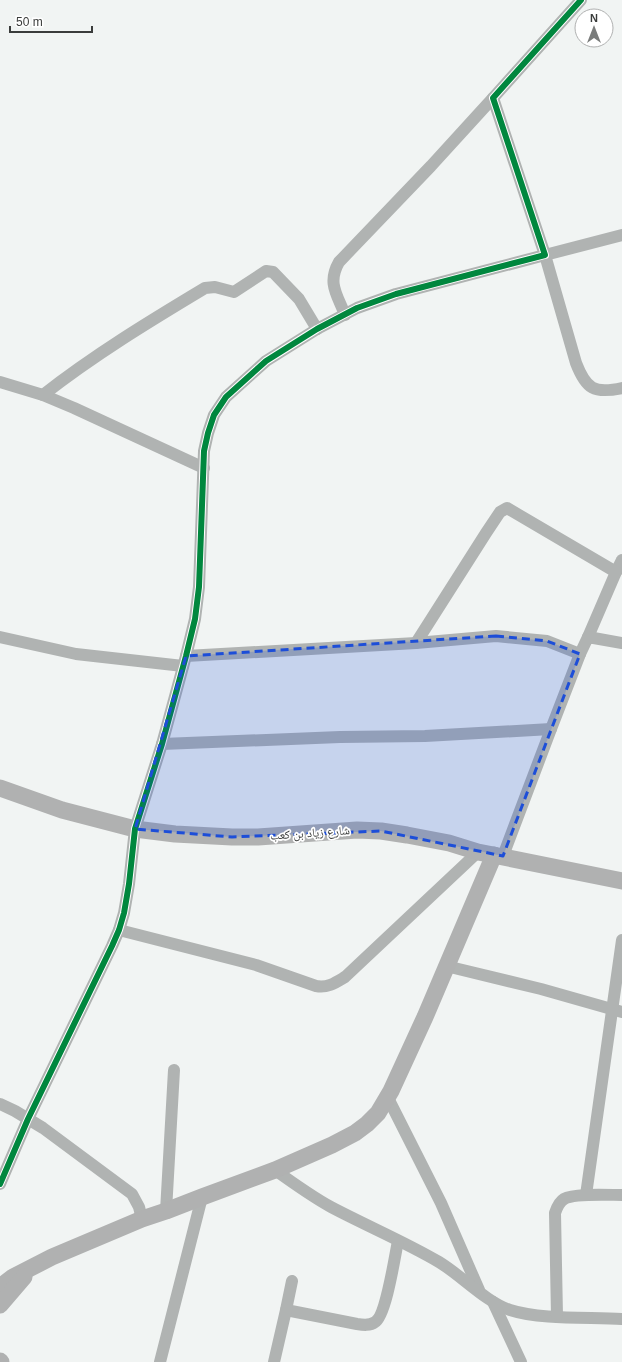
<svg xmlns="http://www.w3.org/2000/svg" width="622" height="1362" viewBox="0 0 622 1362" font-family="Helvetica,'Noto Naskh Arabic',sans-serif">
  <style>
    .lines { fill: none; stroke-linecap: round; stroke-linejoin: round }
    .street { stroke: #b0b3b2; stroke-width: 12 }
    .secondary { stroke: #b0b1b1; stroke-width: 17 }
    .cycleway-casing { stroke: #fff; stroke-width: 8 }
    .cycleway { stroke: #00873e; stroke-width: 6 }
    .marked { fill: #1d4ed8; fill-opacity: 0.2; stroke: #1d4ed8; stroke-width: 3; stroke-dasharray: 8 5; stroke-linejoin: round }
    .labels { text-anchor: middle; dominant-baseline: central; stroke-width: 3.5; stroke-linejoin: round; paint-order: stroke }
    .street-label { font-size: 12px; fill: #3a3c3b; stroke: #fff }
  </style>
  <rect width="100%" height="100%" fill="#f1f4f3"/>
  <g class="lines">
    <!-- street -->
    <g class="street">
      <path d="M 622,235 L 545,255 L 576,363 C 586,389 594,394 622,388"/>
      <path d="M 345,315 C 337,294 327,283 339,262 L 431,166 L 493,98"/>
      <path d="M 0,382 L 43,395 L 74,408 L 204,468"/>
      <path d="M 43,395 C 94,355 150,321 205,288 L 215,287 L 234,292 L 266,271 L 273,272 L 299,299 L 317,329"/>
      <path d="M 616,572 L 622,560"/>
      <path d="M 0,637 L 76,654 L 183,666"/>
      <path d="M 416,643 L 486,533 L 500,512 L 507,508 L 616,572 L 588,637"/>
      <path d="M 186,656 L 416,643 L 496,636 L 547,641 L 580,654"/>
      <path d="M 162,744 L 340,737 L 425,736 L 551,729"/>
      <path d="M 503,856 L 551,729 L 580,654 L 588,637 L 622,643"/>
      <path d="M 119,930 L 256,965 L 316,986 C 328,988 335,983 345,977 L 478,852"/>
      <path d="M 446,966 L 541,989 L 622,1012"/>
      <path d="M 388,1098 L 441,1203 L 479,1290"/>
      <path d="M 0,1104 L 15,1111 L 43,1128 L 132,1194 L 139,1207 L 142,1219"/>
      <path d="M 275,1170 C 293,1183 311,1196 331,1207 C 367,1226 405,1242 439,1262 C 462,1276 486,1302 510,1310 C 541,1320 589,1317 622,1319"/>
      <path d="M 0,1184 L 28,1119 L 112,946 L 119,930 L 124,913 L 129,884 L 135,829 L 162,744 L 186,656 L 195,619 L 199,587 L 204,451 L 208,433 L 214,415 L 226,397 L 266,361 L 317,329 L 357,308 L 396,294 L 545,255 L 493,98 L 581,0"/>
      <path d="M 586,1195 L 622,940"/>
      <path d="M 166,1211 L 174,1070"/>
      <path d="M 493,1302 L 521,1362"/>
      <path d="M 286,1310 L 357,1324 C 363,1325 370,1326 375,1322 C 386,1316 395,1255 398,1241"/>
      <path d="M 557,1316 L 555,1213 C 557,1207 559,1202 564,1199 C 574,1193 609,1195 622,1195"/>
      <path d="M 160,1362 L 202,1197"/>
      <path d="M 274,1362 L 286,1310 L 292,1281"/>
    </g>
    <!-- secondary -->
    <g class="secondary">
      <path d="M 0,788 L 62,810 L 135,829 L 175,834 L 232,837 L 258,837 L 357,830 L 381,831 L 407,835 L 449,843 L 478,852 L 622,881"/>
      <path d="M 0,1287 L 13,1277 L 52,1257 L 142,1219 L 166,1211 L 202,1197 L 275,1170 L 332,1145 L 355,1133 L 367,1124 L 378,1113 L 391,1091 L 425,1017 L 494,855"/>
      <path d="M 0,1305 L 24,1277"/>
      <path d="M 0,1361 L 1,1362"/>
    </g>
    <defs>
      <path id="cycleway" d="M 0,1184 L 28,1119 L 112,946 L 119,930 L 124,913 L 129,884 L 135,829 L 162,744 L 186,656 L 195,619 L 199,587 L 204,451 L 208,433 L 214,415 L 226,397 L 266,361 L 317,329 L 357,308 L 396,294 L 545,255 L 493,98 L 581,0"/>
    </defs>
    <!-- cycleway casing -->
    <use href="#cycleway" class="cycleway-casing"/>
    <!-- cycleway -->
    <use href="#cycleway" class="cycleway"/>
  </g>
  <!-- marked area -->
  <path class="marked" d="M 496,636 L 547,641 L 580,654 L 503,856 L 381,831 L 232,837 L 135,829 L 186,656 Z"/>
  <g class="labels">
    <!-- street labels -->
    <g class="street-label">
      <text transform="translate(310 833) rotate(-4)">شارع زياد بن كعب</text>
    </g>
  </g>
  <!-- north arrow -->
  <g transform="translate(594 28)"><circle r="19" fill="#ffffff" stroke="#b0b1b1"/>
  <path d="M0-3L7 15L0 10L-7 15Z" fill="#7a7c7b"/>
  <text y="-6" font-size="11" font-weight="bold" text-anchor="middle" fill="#3a3c3b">N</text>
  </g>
  <!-- scale -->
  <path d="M10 26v6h82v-6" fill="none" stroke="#3a3c3b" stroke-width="2"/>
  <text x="16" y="26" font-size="12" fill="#3a3c3b" stroke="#ffffff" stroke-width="3" paint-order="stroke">50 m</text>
</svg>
